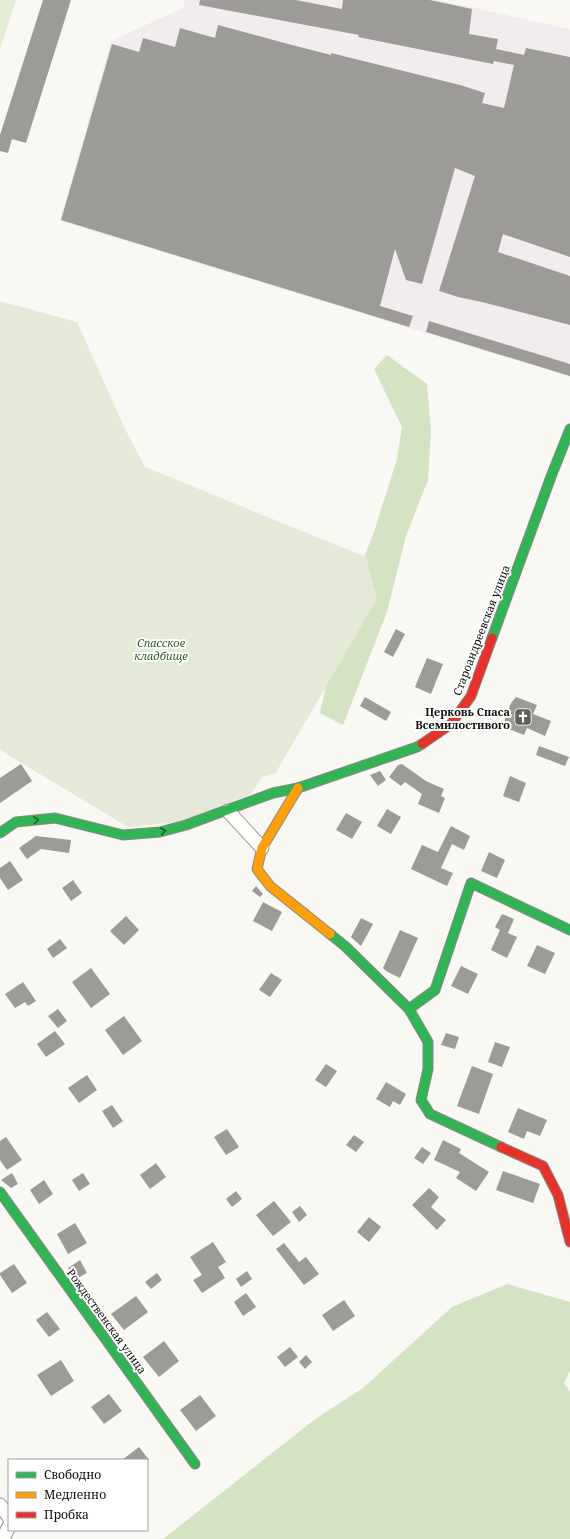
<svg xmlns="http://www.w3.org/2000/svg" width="570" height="1539" viewBox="0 0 570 1539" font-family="'Noto Serif',serif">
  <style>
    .industrial { fill: #f1ecee }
    .green { fill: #e3edd4 }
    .forest { fill: #d4e3c3 }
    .cemetery { fill: #e5e9d8 }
    .building { fill: #9d9b97 }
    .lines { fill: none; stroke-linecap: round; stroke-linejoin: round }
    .street-casing { stroke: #949390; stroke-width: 15 }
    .fast-casing { stroke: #8a8987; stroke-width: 11 }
    .slow-casing { stroke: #8a8987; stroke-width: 11 }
    .jam-casing { stroke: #8a8987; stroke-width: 11 }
    .street { stroke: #fefefd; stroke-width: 13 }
    .fast { stroke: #30b455; stroke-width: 9 }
    .slow { stroke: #ff9f0a; stroke-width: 9 }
    .jam { stroke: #e5322d; stroke-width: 9 }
    .oneway { stroke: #1e6031 }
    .labels { text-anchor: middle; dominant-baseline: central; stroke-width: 4; stroke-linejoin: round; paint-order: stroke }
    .street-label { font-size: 11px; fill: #0d0d0d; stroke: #fff }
    .park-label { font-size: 11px; font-style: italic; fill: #315d25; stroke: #fff }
    .poi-label { font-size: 11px; font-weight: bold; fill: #0d0d0d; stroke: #fff; text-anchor: end }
  </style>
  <rect width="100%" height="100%" fill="#faf8f2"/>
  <!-- industrial -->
  <path class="industrial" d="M 185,0 L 438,0 L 570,29 L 570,377 L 60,221 L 111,41 L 183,8 Z"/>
  <!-- green -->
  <path class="green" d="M 0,0 L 16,0 L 0,50 Z"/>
  <!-- forest -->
  <g class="forest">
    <path d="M 387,355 L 427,384 L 431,430 L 428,480 L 406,536 L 387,612 L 343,725 L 320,713 L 341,616 L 374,532 L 397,459 L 402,427 L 374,369 Z"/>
    <path d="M 507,1284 L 570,1302 L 570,1371 L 564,1383 L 570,1392 L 570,1539 L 163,1539 L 314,1420 L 363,1388 L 452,1307 Z"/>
  </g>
  <!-- cemetery -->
  <path class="cemetery" d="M 0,301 L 77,322 L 125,429 L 145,467 L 366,557 L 377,599 L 275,774 L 262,777 L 251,794 L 189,821 L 128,827 L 0,750 Z"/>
  <!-- building -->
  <g class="building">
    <path d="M 43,0 L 71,0 L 26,143 L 12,139 L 8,153 L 0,151 L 0,135 Z"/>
    <path d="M 200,0 L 296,0 L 342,9 L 343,0 L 430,0 L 472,9 L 469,34 L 498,39 L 496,49 L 524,55 L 526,48 L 570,57 L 570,257 L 503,234 L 498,252 L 570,276 L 570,325 L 482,302 L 458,297 L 439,291 L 475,176 L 455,168 L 422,284 L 406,280 L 395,249 L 380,306 L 413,316 L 409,327 L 61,220 L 112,44 L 139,52 L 143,38 L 175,47 L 180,28 L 215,38 L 218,25 L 292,45 L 331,55 L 331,53 L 460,85 L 485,93 L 482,103 L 504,108 L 514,65 L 494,61 L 493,64 L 358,37 L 359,35 L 199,5 Z"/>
    <path d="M 429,321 L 570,364 L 570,376 L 426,332 Z"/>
    <path d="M 396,629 L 405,634 L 393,657 L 384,652 Z"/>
    <path d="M 427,658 L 443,664 L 431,694 L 415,687 Z"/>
    <path d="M 365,697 L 391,712 L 386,721 L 360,706 Z"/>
    <path d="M 516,697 L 537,705 L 533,714 L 551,721 L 545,736 L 527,728 L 524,735 L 504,727 L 505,718 L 511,703 Z"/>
    <path d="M 539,746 L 569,757 L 565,766 L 536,755 Z"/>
    <path d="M 21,764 L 32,781 L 0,803 L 0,778 Z"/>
    <path d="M 402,764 L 426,781 L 444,789 L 441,796 L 445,798 L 439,813 L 418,804 L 422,794 L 405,782 L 401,786 L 389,777 L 398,765 Z"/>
    <path d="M 380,771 L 386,780 L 378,786 L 370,775 Z"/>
    <path d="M 510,776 L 526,783 L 519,802 L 503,796 Z"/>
    <path d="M 387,809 L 401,817 L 391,834 L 377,826 Z"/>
    <path d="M 346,813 L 362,822 L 352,839 L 336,830 Z"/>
    <path d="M 451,826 L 470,836 L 464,850 L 452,844 L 441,868 L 453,873 L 447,886 L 411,869 L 422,845 L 438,852 Z"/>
    <path d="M 36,836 L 71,840 L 69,853 L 41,849 L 27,859 L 19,848 Z"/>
    <path d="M 489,852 L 505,860 L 497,878 L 481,871 Z"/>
    <path d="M 10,861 L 23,880 L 8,890 L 0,878 L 0,868 Z"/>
    <path d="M 73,880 L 82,893 L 71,901 L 62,888 Z"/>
    <path d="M 256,886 L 263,894 L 260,897 L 252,891 Z"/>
    <path d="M 263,902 L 282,912 L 272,931 L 253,921 Z"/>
    <path d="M 502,914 L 514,919 L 508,933 L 517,937 L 507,958 L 491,950 L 500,930 L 495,927 Z"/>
    <path d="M 126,916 L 139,930 L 124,945 L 110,931 Z"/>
    <path d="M 361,918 L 373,924 L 361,946 L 351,937 Z"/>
    <path d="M 400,930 L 418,938 L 400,978 L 386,971 L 383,968 Z"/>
    <path d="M 60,939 L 67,948 L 53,958 L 47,949 Z"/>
    <path d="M 537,945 L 555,953 L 545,974 L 527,966 Z"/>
    <path d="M 461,966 L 478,974 L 468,994 L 451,986 Z"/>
    <path d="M 91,968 L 110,994 L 91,1008 L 72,982 Z"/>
    <path d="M 271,973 L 282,980 L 270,997 L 259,990 Z"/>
    <path d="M 23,982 L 36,1001 L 28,1006 L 25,1002 L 15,1008 L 5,994 Z"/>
    <path d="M 58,1009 L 67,1021 L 58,1028 L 48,1016 Z"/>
    <path d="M 124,1016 L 142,1041 L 123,1055 L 105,1030 Z"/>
    <path d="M 55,1031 L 65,1044 L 46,1057 L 37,1044 Z"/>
    <path d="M 446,1033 L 459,1037 L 455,1049 L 441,1045 Z"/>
    <path d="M 495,1042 L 510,1047 L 502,1067 L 488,1062 Z"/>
    <path d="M 326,1064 L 337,1071 L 326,1087 L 315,1080 Z"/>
    <path d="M 472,1066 L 493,1074 L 479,1114 L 457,1106 Z"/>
    <path d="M 87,1075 L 97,1090 L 79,1103 L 68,1088 Z"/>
    <path d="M 386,1082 L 406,1094 L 400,1105 L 393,1101 L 390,1107 L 376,1099 Z"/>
    <path d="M 112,1105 L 123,1121 L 113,1128 L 102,1111 Z"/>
    <path d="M 518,1108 L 547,1120 L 540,1136 L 527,1131 L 524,1139 L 508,1132 Z"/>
    <path d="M 227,1129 L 239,1147 L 226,1155 L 214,1137 Z"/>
    <path d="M 354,1135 L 364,1142 L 356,1152 L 346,1145 Z"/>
    <path d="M 6,1137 L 22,1160 L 7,1170 L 0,1160 L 0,1141 Z"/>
    <path d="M 443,1140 L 461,1149 L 459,1153 L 489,1172 L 476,1191 L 456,1178 L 460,1172 L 434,1160 Z"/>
    <path d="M 422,1147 L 431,1153 L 423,1164 L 414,1158 Z"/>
    <path d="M 156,1163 L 166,1177 L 150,1189 L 140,1175 Z"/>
    <path d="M 503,1171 L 540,1184 L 533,1203 L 496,1190 Z"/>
    <path d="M 12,1173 L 18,1184 L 11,1188 L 1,1180 Z"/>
    <path d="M 83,1173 L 90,1184 L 79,1191 L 72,1180 Z"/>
    <path d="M 44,1180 L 53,1194 L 39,1204 L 30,1190 Z"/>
    <path d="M 429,1188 L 439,1197 L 431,1207 L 446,1220 L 437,1230 L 412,1205 Z"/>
    <path d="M 236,1191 L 242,1199 L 232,1207 L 226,1199 Z"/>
    <path d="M 274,1201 L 291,1222 L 273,1236 L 256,1215 Z"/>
    <path d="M 300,1206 L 307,1215 L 299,1222 L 292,1212 Z"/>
    <path d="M 369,1217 L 381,1227 L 369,1242 L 357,1232 Z"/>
    <path d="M 75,1223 L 87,1243 L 68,1254 L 57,1234 Z"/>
    <path d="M 213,1242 L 226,1262 L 218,1267 L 225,1278 L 202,1293 L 193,1280 L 202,1275 L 190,1257 Z"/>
    <path d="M 284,1243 L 299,1262 L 306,1257 L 319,1274 L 304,1285 L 276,1249 Z"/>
    <path d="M 80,1260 L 87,1273 L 76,1279 L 68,1268 Z"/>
    <path d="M 14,1264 L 27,1283 L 12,1293 L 0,1275 L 0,1273 Z"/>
    <path d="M 247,1271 L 252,1279 L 241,1287 L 236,1279 Z"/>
    <path d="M 157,1273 L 162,1280 L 151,1289 L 145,1282 Z"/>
    <path d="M 246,1293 L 256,1307 L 243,1316 L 234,1302 Z"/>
    <path d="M 136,1296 L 148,1312 L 124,1330 L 111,1314 Z"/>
    <path d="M 344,1300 L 355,1316 L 333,1331 L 322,1315 Z"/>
    <path d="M 47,1312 L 60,1329 L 49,1337 L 36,1320 Z"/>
    <path d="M 164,1341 L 179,1361 L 159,1377 L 143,1357 Z"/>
    <path d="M 290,1347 L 298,1357 L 285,1367 L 277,1357 Z"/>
    <path d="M 306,1355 L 312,1362 L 305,1369 L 299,1362 Z"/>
    <path d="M 61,1360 L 74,1381 L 51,1396 L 37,1375 Z"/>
    <path d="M 109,1394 L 122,1411 L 104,1424 L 91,1407 Z"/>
    <path d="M 200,1395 L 216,1416 L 196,1431 L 180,1410 Z"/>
    <path d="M 139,1447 L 149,1460 L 122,1460 Z"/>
  </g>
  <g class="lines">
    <defs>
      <g id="street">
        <path d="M 228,811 L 262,848"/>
        <path d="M 0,1505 L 9,1517"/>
        <path d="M 3,1539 L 9,1526"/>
      </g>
      <g id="fast">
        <path d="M 492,638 L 552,474 L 570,429"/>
        <path d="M 0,833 L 16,822 L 55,818 L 123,835 L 160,832 L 186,825 L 273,793 L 298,788 L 417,747 L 422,744"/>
        <path d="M 330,934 L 346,947 L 409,1009 L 428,1042 L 428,1069 L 421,1100 L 430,1114 L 501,1147"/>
        <path d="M 409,1009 L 435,990 L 471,883 L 570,930"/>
        <path d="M 0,1192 L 195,1464"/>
      </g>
      <path id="slow" d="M 298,788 L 262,848 L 257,869 L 270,886 L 330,934"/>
      <g id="jam">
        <path d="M 422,744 L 451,724 L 471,696 L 492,638"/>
        <path d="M 501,1147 L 543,1166 L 558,1195 L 570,1242"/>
      </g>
    </defs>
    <!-- street casing -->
    <use href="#street" class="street-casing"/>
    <!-- fast casing -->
    <use href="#fast" class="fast-casing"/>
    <!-- slow casing -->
    <use href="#slow" class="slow-casing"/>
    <!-- jam casing -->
    <use href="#jam" class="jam-casing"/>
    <!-- street -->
    <use href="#street" class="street"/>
    <!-- fast -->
    <use href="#fast" class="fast"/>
    <!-- slow -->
    <use href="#slow" class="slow"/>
    <!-- jam -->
    <use href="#jam" class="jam"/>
  </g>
  <!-- one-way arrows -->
  <defs><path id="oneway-chevron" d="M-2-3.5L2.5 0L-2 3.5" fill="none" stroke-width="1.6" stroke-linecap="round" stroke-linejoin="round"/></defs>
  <g class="oneway">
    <use href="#oneway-chevron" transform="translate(36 820) rotate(-7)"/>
    <use href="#oneway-chevron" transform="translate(163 831) rotate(-12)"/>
  </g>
  <!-- icons -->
  <defs>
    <symbol id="church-square" viewBox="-11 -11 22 22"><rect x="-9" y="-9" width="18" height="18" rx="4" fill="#605f5d" stroke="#fff"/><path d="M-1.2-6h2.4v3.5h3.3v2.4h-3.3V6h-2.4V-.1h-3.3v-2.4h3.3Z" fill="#fff"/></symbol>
  </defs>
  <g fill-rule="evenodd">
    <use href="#church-square" x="513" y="707" width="20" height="20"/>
  </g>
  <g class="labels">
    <!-- street labels -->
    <g class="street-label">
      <text transform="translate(481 630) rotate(-69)">Староандреевская улица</text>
      <text transform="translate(107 1321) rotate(54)">Рождественская улица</text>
    </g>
    <!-- park labels -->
    <g class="park-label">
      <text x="161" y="642">Спасское<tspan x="161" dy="13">кладбище</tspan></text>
    </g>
    <!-- poi labels -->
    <g class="poi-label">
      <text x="510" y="711">Церковь Спаса<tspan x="510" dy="13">Всемилостивого</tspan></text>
    </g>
  </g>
  <!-- legend -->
  <rect x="8" y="1459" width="140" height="72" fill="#ffffff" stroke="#9e9e9e"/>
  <rect x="16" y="1472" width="20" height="6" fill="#30b455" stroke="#9e9e9e"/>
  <text x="44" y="1479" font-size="12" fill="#0d0d0d">Свободно</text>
  <rect x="16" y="1492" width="20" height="6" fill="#ff9f0a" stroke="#9e9e9e"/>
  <text x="44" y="1499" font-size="12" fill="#0d0d0d">Медленно</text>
  <rect x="16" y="1512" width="20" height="6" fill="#e5322d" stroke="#9e9e9e"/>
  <text x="44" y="1519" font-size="12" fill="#0d0d0d">Пробка</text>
</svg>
